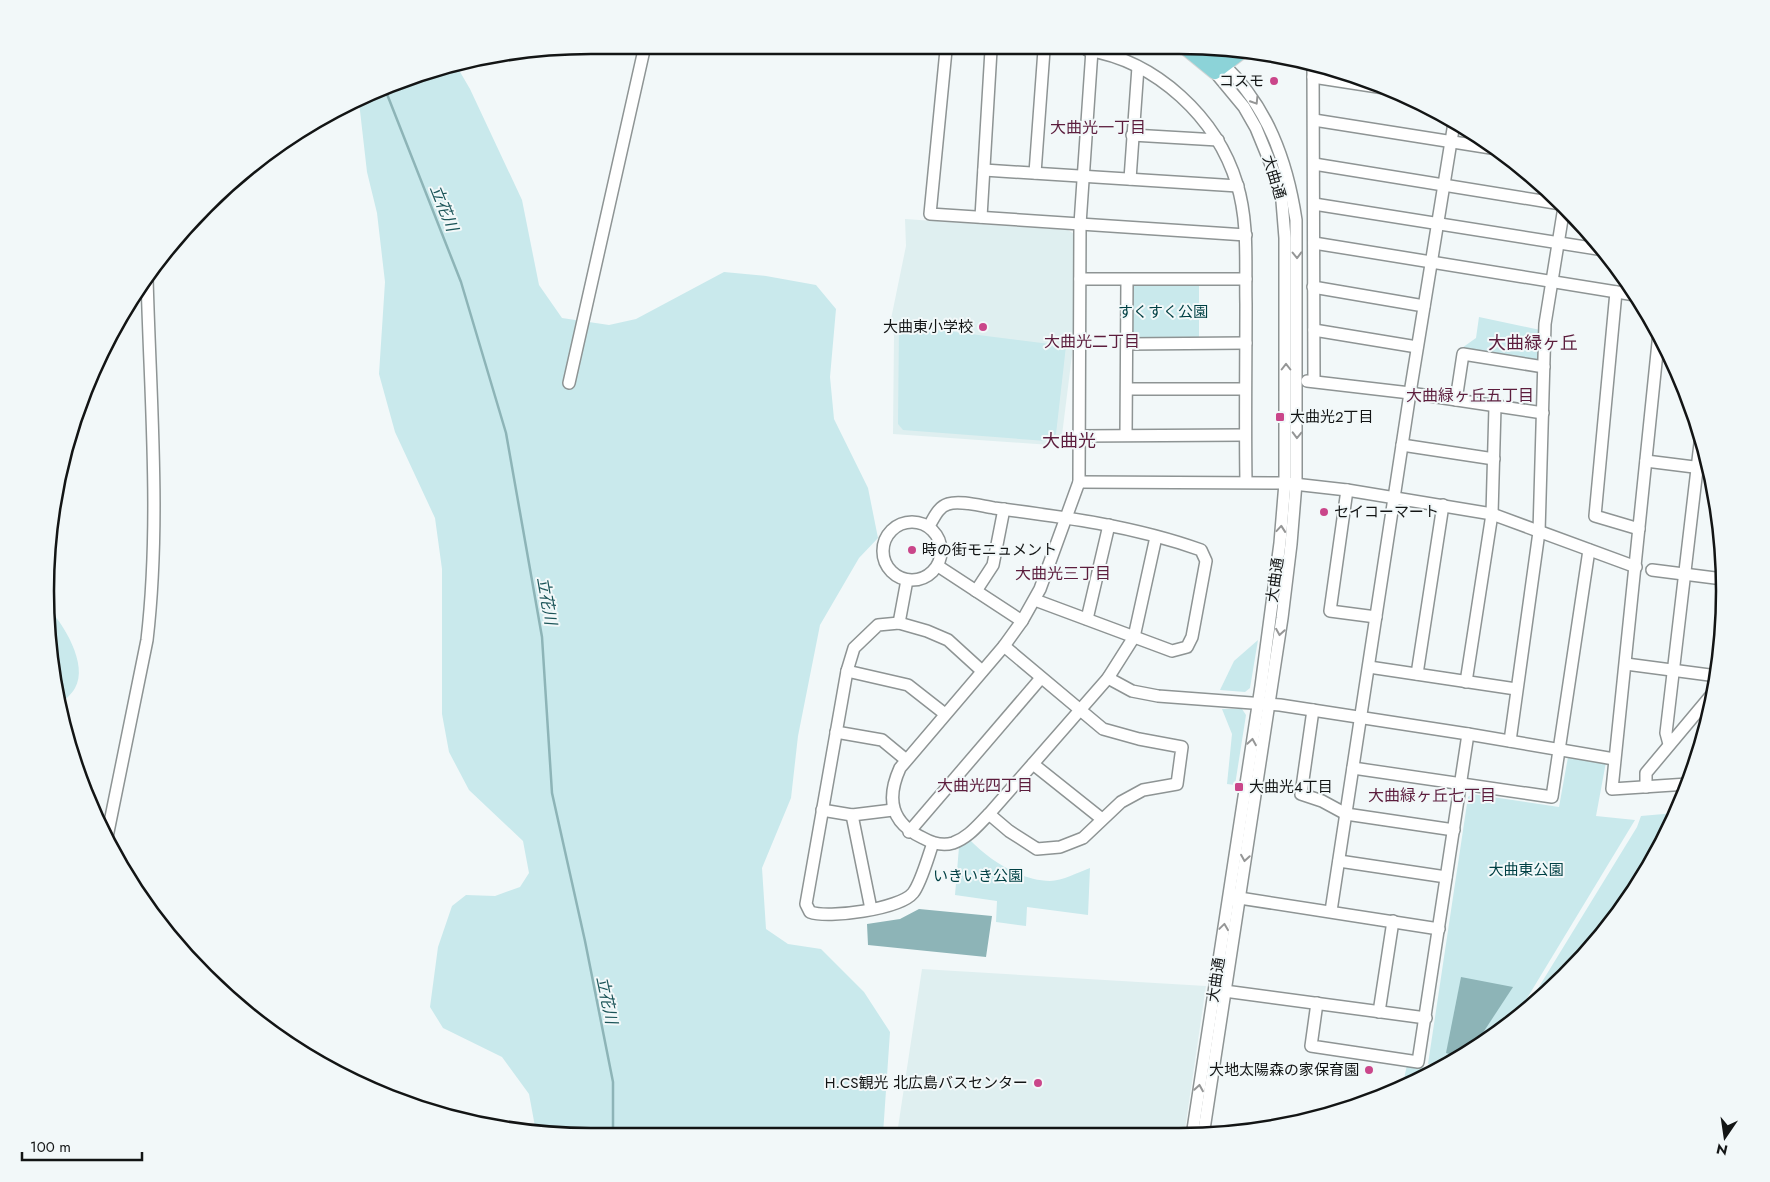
<svg xmlns="http://www.w3.org/2000/svg" width="1770" height="1182" viewBox="0 0 1770 1182" font-family="Jost,'Noto Sans JP',sans-serif">
  <style>
    .built { fill: #dfeff0 }
    .green { fill: #c9e9ec }
    .water { fill: #8db4b7 }
    .lines { fill: none; stroke-linecap: round; stroke-linejoin: round }
    .stream { stroke: #8db4b7; stroke-width: 2.5 }
    .minor-casing { stroke: #8e9494; stroke-width: 14 }
    .major-casing { stroke: #d5d5d5; stroke-width: 16 }
    .minor { stroke: #fff; stroke-width: 11 }
    .major { stroke: #8cd3d8; stroke-width: 14 }
    .oneway { stroke: #959696 }
    .poi-dot { fill: #ca468a; stroke: #f2f8f9; stroke-width: 2 }
    .labels { text-anchor: middle; dominant-baseline: central; stroke-width: 4; stroke-linejoin: round; paint-order: stroke }
    .poi-label { font-size: 15px; fill: #131515; stroke: #f2f8f9; text-anchor: end }
    .street-label { font-size: 15px; fill: #131515; stroke: #f2f8f9 }
    .park-label { font-size: 15px; fill: #004044; stroke: #f2f8f9 }
    .neighbourhood-label { font-size: 16px; fill: #5c1d3d; stroke: #f2f8f9 }
    .water-label { font-size: 16px; font-style: italic; fill: #1b5458; stroke: #f2f8f9 }
    .quarter-label { font-size: 18px; fill: #5c1d3d; stroke: #f2f8f9 }
    .rim { fill: none; stroke: #131515; stroke-width: 2.5 }
  </style>
  <rect width="100%" height="100%" fill="#f2f8f9"/>
  <!-- built -->
  <g class="built">
    <path d="M 905,219 L 1068,230 L 1074,234 L 1073,347 L 1062,435 L 1050,445 L 893,434 L 894,336 L 891,319 L 906,246 Z"/>
    <path d="M 922,969 L 1206,986 L 1184,1136 L 897,1134 Z"/>
  </g>
  <!-- green -->
  <g class="green">
    <path d="M 456,65 L 470,89 L 522,200 L 539,285 L 562,318 L 609,325 L 636,319 L 724,272 L 766,276 L 816,285 L 836,309 L 830,377 L 834,419 L 868,488 L 878,538 L 859,558 L 820,625 L 798,736 L 791,798 L 762,868 L 766,929 L 788,944 L 821,949 L 864,992 L 890,1032 L 883,1134 L 536,1132 L 529,1094 L 502,1057 L 443,1028 L 430,1007 L 438,947 L 452,906 L 466,895 L 495,896 L 520,887 L 529,873 L 523,841 L 469,790 L 449,752 L 442,714 L 442,569 L 435,518 L 395,432 L 379,374 L 385,282 L 377,213 L 367,172 L 359,102 L 416,74 Z"/>
    <path d="M 1127,280 L 1199,281 L 1199,343 L 1127,344 Z"/>
    <path d="M 1479,317 L 1545,331 L 1544,367 L 1459,350 L 1476,338 Z"/>
    <path d="M 899,325 L 1066,346 L 1056,434 L 1046,441 L 903,430 L 898,424 Z"/>
    <path d="M 46,606 C 63,622 89,665 75,688 C 72,694 64,700 59,706 L 46,627 Z"/>
    <path d="M 1258,640 L 1250,688 L 1245,692 L 1220,690 L 1234,661 Z"/>
    <path d="M 1222,709 L 1242,709 L 1246,715 L 1235,785 L 1227,784 L 1232,734 Z"/>
    <path d="M 1568,757 L 1606,762 L 1596,816 L 1635,820 L 1512,1023 L 1444,1066 L 1428,1064 L 1468,797 L 1472,794 L 1559,807 Z"/>
    <path d="M 1675,813 L 1652,864 L 1589,951 L 1523,1013 L 1637,827 L 1641,816 Z"/>
    <path d="M 969,839 C 989,860 1021,881 1050,881 C 1062,881 1079,872 1090,868 L 1088,915 L 1027,907 L 1026,926 L 996,922 L 997,901 L 955,895 L 959,847 Z"/>
    <path d="M 1407,1065 L 1438,1070 L 1420,1081 L 1402,1088 Z"/>
  </g>
  <!-- water -->
  <g class="water">
    <path d="M 919,909 L 992,916 L 986,957 L 868,945 L 867,924 L 900,919 Z"/>
    <path d="M 1461,977 L 1513,987 L 1473,1048 L 1458,1057 L 1446,1053 Z"/>
  </g>
  <g class="lines">
    <!-- stream -->
    <path class="stream" d="M 385,89 L 461,282 L 506,433 L 542,637 L 552,793 L 585,941 L 613,1082 L 613,1133"/>
    <defs>
      <g id="minor">
        <path d="M 946,50 L 930,214 L 1246,235"/>
        <path d="M 1087,50 C 1157,61 1217,118 1237,184 C 1249,223 1245,264 1246,304 C 1246,364 1245,423 1246,482"/>
        <path d="M 1092,50 L 1080,224 L 1079,482 L 1040,589 L 1022,621 L 1004,646 L 900,768 C 886,799 891,823 923,838 C 932,843 943,846 953,843 C 968,838 978,825 989,814 L 1108,678 L 1134,637 L 1156,537"/>
        <path d="M 1313,64 L 1314,381"/>
        <path d="M 1313,77 L 1391,89"/>
        <path d="M 1314,120 L 1491,148"/>
        <path d="M 1132,135 L 1218,140"/>
        <path d="M 1314,164 L 1561,204"/>
        <path d="M 984,170 L 1238,186"/>
        <path d="M 1035,173 L 1044,50"/>
        <path d="M 1130,179 L 1138,67"/>
        <path d="M 1314,204 L 1604,250"/>
        <path d="M 981,217 L 991,50"/>
        <path d="M 1314,243 L 1635,295"/>
        <path d="M 1080,279 L 1246,279"/>
        <path d="M 1313,287 L 1424,306"/>
        <path d="M 1616,292 L 1595,516 L 1639,529"/>
        <path d="M 1314,330 L 1417,347"/>
        <path d="M 1659,333 L 1612,789 L 1688,784"/>
        <path d="M 1127,344 L 1246,343"/>
        <path d="M 1307,381 L 1410,393 L 1543,413"/>
        <path d="M 569,383 L 644,50"/>
        <path d="M 1127,389 L 1245,389"/>
        <path d="M 1456,400 L 1463,354 L 1544,367"/>
        <path d="M 1126,435 L 1127,280"/>
        <path d="M 1080,436 L 1245,435"/>
        <path d="M 1402,445 L 1494,459"/>
        <path d="M 1646,461 L 1710,469"/>
        <path d="M 1079,482 L 1285,483 L 1347,490 L 1492,514 L 1636,567"/>
        <path d="M 1347,490 L 1330,611 L 1376,617"/>
        <circle cx="912" cy="551" r="29"/>
        <path d="M 929,526 C 934,518 938,507 948,504 C 960,500 981,506 994,508 C 1064,517 1134,526 1201,550 L 1206,561 L 1192,637 L 1187,647 L 1172,651 L 1035,600"/>
        <path d="M 938,566 L 1022,621"/>
        <path d="M 1652,570 L 1723,579"/>
        <path d="M 976,591 L 993,565 L 1004,509"/>
        <path d="M 1087,619 L 1109,525"/>
        <path d="M 899,623 L 907,580"/>
        <path d="M 1626,664 L 1717,676"/>
        <path d="M 1369,667 L 1516,689"/>
        <path d="M 847,671 L 908,685 L 945,714"/>
        <path d="M 1417,674 L 1443,505"/>
        <path d="M 1108,678 L 1132,691 L 1158,696 L 1280,705 L 1468,734 L 1614,759"/>
        <path d="M 1466,682 L 1492,514 L 1495,407"/>
        <path d="M 1313,710 L 1301,794 L 1322,801 L 1346,814 L 1454,830"/>
        <path d="M 836,732 L 882,740 L 905,759"/>
        <path d="M 1510,741 L 1539,532 L 1545,324 L 1564,207"/>
        <path d="M 1669,744 L 1666,733 L 1701,435"/>
        <path d="M 1033,764 L 1102,819"/>
        <path d="M 1353,768 L 1552,797 L 1589,550"/>
        <path d="M 1646,787 L 1646,773 L 1713,693"/>
        <path d="M 822,810 L 852,815 L 893,810"/>
        <path d="M 989,814 L 1009,831 L 1037,849 L 1060,847 L 1083,838 L 1121,802 L 1143,790 L 1177,784 L 1182,747 L 1139,739 L 1103,729 L 1004,646"/>
        <path d="M 852,815 L 871,909"/>
        <path d="M 909,832 L 1041,678"/>
        <path d="M 107,837 L 147,640 C 161,520 150,397 147,277"/>
        <path d="M 933,843 C 928,857 921,883 913,893 C 900,909 828,919 810,912 L 806,904 L 847,671 L 854,648 L 878,625 L 899,623 L 927,631 L 948,640 L 982,671"/>
        <path d="M 1339,861 L 1446,877"/>
        <path d="M 1233,897 L 1439,929"/>
        <path d="M 1331,911 L 1410,393 L 1454,123"/>
        <path d="M 1217,990 L 1426,1018"/>
        <path d="M 1317,1003 L 1311,1046 L 1418,1062 L 1468,734"/>
        <path d="M 1379,1012 L 1393,921"/>
        <path d="M 1192,1136 L 1261,686 L 1280,543 L 1285,483 L 1285,238 L 1281,189 L 1256,128 L 1244,107 L 1215,72"/>
        <path d="M 1203,1136 L 1282,618 L 1291,544 L 1296,483 L 1296,220 C 1287,160 1267,106 1223,64"/>
      </g>
      <g id="major">
        <path d="M 1188,50 L 1215,72 L 1244,50"/>
        <path d="M 1205,50 L 1223,64"/>
      </g>
    </defs>
    <!-- minor casing -->
    <use href="#minor" class="minor-casing"/>
    <!-- major casing -->
    <use href="#major" class="major-casing"/>
    <!-- minor -->
    <use href="#minor" class="minor"/>
    <!-- major -->
    <use href="#major" class="major"/>
  </g>
  <!-- one-way arrows -->
  <defs><path id="oneway-chevron" d="M-2-3.5L2.5 0L-2 3.5" fill="none" stroke-width="1.6" stroke-linecap="round" stroke-linejoin="round" transform="scale(1.25)"/></defs>
  <g class="oneway">
    <use href="#oneway-chevron" transform="translate(1255 101) rotate(58)"/>
    <use href="#oneway-chevron" transform="translate(1297 255) rotate(89)"/>
    <use href="#oneway-chevron" transform="translate(1286 367) rotate(-90)"/>
    <use href="#oneway-chevron" transform="translate(1297 435) rotate(91)"/>
    <use href="#oneway-chevron" transform="translate(1281 529) rotate(-85)"/>
    <use href="#oneway-chevron" transform="translate(1280 632) rotate(99)"/>
    <use href="#oneway-chevron" transform="translate(1252 742) rotate(-81)"/>
    <use href="#oneway-chevron" transform="translate(1245 858) rotate(99)"/>
    <use href="#oneway-chevron" transform="translate(1224 927) rotate(-82)"/>
    <use href="#oneway-chevron" transform="translate(1199 1088) rotate(-81)"/>
  </g>
  <!-- markers -->
  <g class="poi-dot">
    <circle cx="1274" cy="81" r="5"/>
    <circle cx="983" cy="327" r="5"/>
    <rect x="1275" y="412" width="10" height="10" rx="2.5"/>
    <circle cx="1324" cy="512" r="5"/>
    <circle cx="912" cy="550" r="5"/>
    <rect x="1234" y="782" width="10" height="10" rx="2.5"/>
    <circle cx="1369" cy="1070" r="5"/>
    <circle cx="1038" cy="1083" r="5"/>
  </g>
  <g class="labels">
    <!-- poi labels -->
    <g class="poi-label">
      <text x="1264" y="81">コスモ</text>
      <text x="973" y="327">大曲東小学校</text>
      <text x="1290" y="417" text-anchor="start">大曲光2丁目</text>
      <text x="1334" y="512" text-anchor="start">セイコーマート</text>
      <text x="922" y="550" text-anchor="start">時の街モニュメント</text>
      <text x="1249" y="787" text-anchor="start">大曲光4丁目</text>
      <text x="1359" y="1070">大地太陽森の家保育園</text>
      <text x="1028" y="1083">H.CS観光 北広島バスセンター</text>
    </g>
    <!-- street labels -->
    <g class="street-label">
      <text transform="translate(1274 177) rotate(73)">大曲通</text>
      <text transform="translate(1275 580) rotate(-82)">大曲通</text>
      <text transform="translate(1216 980) rotate(-81)">大曲通</text>
    </g>
    <!-- park labels -->
    <g class="park-label">
      <text x="1163" y="312">すくすく公園</text>
      <text x="1526" y="870">大曲東公園</text>
      <text x="978" y="876">いきいき公園</text>
    </g>
    <!-- neighbourhood labels -->
    <g class="neighbourhood-label">
      <text x="1098" y="127">大曲光一丁目</text>
      <text x="1092" y="341">大曲光二丁目</text>
      <text x="1470" y="395">大曲緑ヶ丘五丁目</text>
      <text x="1063" y="573">大曲光三丁目</text>
      <text x="985" y="785">大曲光四丁目</text>
      <text x="1432" y="795">大曲緑ヶ丘七丁目</text>
    </g>
    <!-- water labels -->
    <g class="water-label">
      <text transform="translate(444 208) rotate(68)">立花川</text>
      <text transform="translate(547 601) rotate(80)">立花川</text>
      <text transform="translate(607 1000) rotate(78)">立花川</text>
    </g>
    <!-- quarter labels -->
    <g class="quarter-label">
      <text x="1533" y="343">大曲緑ヶ丘</text>
      <text x="1069" y="441">大曲光</text>
    </g>
  </g>
  <!-- crop -->
  <path d="M0 0H1770V1182H0ZM591 54H1179A537 537 0 0 1 1716 591V591A537 537 0 0 1 1179 1128H591A537 537 0 0 1 54 591V591A537 537 0 0 1 591 54Z" fill="#f2f8f9" fill-rule="evenodd"/>
  <path class="rim" d="M591 54H1179A537 537 0 0 1 1716 591V591A537 537 0 0 1 1179 1128H591A537 537 0 0 1 54 591V591A537 537 0 0 1 591 54Z"/>
  <!-- north arrow -->
  <g transform="translate(1725 1137) rotate(193)" stroke="#f2f8f9" stroke-width="4" paint-order="stroke">
  <path d="M0-4L9 19L0 12L-9 19Z" fill="#131515"/>
  <text y="-8" font-size="14" font-weight="bold" text-anchor="middle" fill="#131515">N</text>
  </g>
  <!-- scale -->
  <path d="M22 1152v8h120v-8" fill="none" stroke="#131515" stroke-width="2.5"/>
  <text x="30" y="1152" font-size="15" fill="#131515" stroke="#f2f8f9" stroke-width="4" paint-order="stroke">100 m</text>
</svg>
